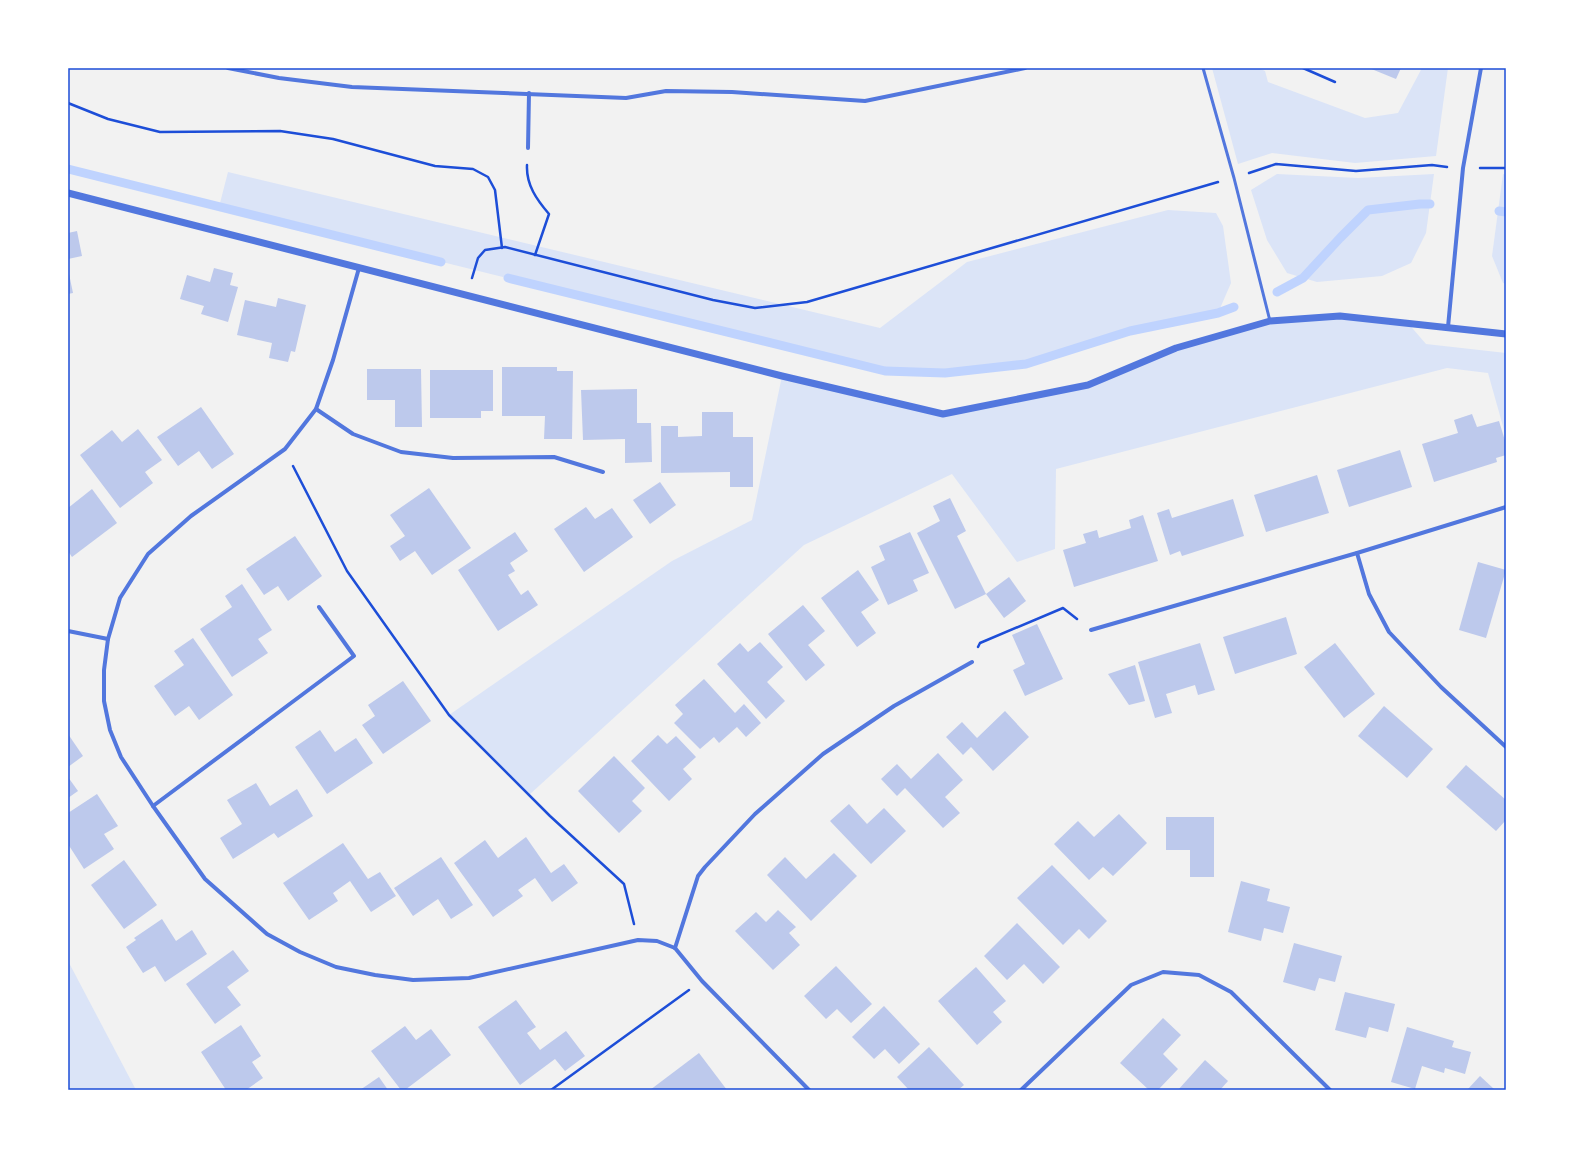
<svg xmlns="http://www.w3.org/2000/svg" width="1574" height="1158" viewBox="0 0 1574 1158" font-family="'IBM Plex Serif',serif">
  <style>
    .green { fill: #dbe4f7 }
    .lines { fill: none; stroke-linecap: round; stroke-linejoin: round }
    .stream { stroke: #bfd3fe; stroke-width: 9 }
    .building { fill: #bdc9ec }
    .path { stroke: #1d4ed8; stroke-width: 2.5 }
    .service { stroke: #5277de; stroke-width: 3 }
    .minor { stroke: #5277de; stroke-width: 4 }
    .tertiary { stroke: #5277de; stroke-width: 7 }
    .neatline { fill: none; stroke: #1d4ed8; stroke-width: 1.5 }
  </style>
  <rect width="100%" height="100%" fill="#f2f2f2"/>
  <!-- green -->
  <g class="green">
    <path d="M 1212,68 L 1258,68 L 1265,71 L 1268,82 L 1365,118 L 1398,113 L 1422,68 L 1448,68 L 1436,156 L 1355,163 L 1272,153 L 1238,164 Z"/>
    <path d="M 228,172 L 880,328 L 967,262 L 1168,210 L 1216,213 L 1223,226 L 1231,283 L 1218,313 L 1130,331 L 1026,364 L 945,373 L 885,371 L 219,207 Z"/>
    <path d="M 1277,174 L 1358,178 L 1434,174 L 1426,233 L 1411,263 L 1382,276 L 1317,282 L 1287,273 L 1267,240 L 1251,190 Z"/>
    <path d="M 1503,174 L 1506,175 L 1506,284 L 1503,283 L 1492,256 Z"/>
    <path d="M 1340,316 L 1407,322 L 1426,344 L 1506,353 L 1506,437 L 1488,373 L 1447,368 L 1056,469 L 1055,549 L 1017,562 L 952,474 L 804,545 L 529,795 L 449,715 L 672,561 L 752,520 L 782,376 L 943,414 L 1088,385 L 1176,348 L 1270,321 Z"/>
    <path d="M 68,961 L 77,978 L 136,1090 L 68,1090 Z"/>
  </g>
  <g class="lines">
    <!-- stream -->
    <g class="stream">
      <path d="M 68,169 L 441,262"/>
      <path d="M 1499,211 L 1506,212"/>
      <path d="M 508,278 L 885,371 L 945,373 L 1026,364 L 1130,331 L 1218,313 L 1234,307"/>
      <path d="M 1277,292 L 1303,278 L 1340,238 L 1368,210 L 1420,204 L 1430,204"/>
    </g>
  </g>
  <!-- building -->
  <g class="building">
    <path d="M 1369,68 L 1401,68 L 1396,79 Z"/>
    <path d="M 77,231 L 82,256 L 68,259 L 68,233 Z"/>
    <path d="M 214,268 L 233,273 L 230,285 L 238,287 L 228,322 L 201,314 L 204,306 L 180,299 L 187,275 L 210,282 Z"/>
    <path d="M 68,269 L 73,293 L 68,294 Z"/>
    <path d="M 278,298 L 306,305 L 295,352 L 291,351 L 288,362 L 269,358 L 272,343 L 237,335 L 245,300 L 276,307 Z"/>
    <path d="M 502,367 L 557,367 L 557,371 L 573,371 L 572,439 L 544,439 L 545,416 L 502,416 Z"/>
    <path d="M 367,369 L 421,369 L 422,427 L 395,427 L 395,400 L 367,400 Z"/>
    <path d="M 430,370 L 493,370 L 493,411 L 481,411 L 481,418 L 430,418 Z"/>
    <path d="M 637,389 L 637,423 L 651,423 L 652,462 L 625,463 L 625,439 L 583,440 L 581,390 Z"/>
    <path d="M 201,407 L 234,454 L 212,469 L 199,451 L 178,466 L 157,437 Z"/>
    <path d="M 702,412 L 733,412 L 733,437 L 753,437 L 753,487 L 730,487 L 730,472 L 661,473 L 661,426 L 678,426 L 678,437 L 702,436 Z"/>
    <path d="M 1472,414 L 1477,427 L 1499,421 L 1506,444 L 1506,455 L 1496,458 L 1497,462 L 1434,482 L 1422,444 L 1458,433 L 1454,420 Z"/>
    <path d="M 138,429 L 162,460 L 145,472 L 153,483 L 120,508 L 80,455 L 112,430 L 122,442 Z"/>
    <path d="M 1400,450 L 1412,487 L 1349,507 L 1337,470 Z"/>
    <path d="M 1317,475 L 1329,513 L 1266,532 L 1254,495 Z"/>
    <path d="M 660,482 L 676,505 L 650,524 L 633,500 Z"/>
    <path d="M 429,488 L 471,548 L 432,575 L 415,551 L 400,561 L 390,546 L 405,536 L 390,515 Z"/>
    <path d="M 92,489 L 117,523 L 72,557 L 68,551 L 68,508 Z"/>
    <path d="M 950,498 L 966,531 L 957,536 L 986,594 L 955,609 L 917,533 L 940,521 L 933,506 Z"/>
    <path d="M 1233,499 L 1244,536 L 1182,556 L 1180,551 L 1170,555 L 1157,513 L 1169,509 L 1172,518 Z"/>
    <path d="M 586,507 L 595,519 L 612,508 L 633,537 L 584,572 L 554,529 Z"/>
    <path d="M 1143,515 L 1158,561 L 1074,587 L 1063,550 L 1086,543 L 1083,534 L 1097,530 L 1099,538 L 1131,528 L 1129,520 Z"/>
    <path d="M 515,532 L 528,551 L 510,563 L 515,571 L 508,575 L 521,595 L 528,590 L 538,605 L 498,631 L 458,570 Z"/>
    <path d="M 910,532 L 929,573 L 913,580 L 918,591 L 888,605 L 871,567 L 885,560 L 879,546 Z"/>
    <path d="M 295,536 L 322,576 L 288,601 L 278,586 L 264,595 L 246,569 Z"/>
    <path d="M 1478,562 L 1506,570 L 1486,638 L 1459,630 Z"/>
    <path d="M 858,570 L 879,600 L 861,612 L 876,633 L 857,647 L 821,598 Z"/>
    <path d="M 1009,577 L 1026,601 L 1004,618 L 986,594 Z"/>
    <path d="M 242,584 L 272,630 L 258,639 L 268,653 L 232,677 L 200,629 L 232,607 L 225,596 Z"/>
    <path d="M 803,605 L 825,631 L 808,645 L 825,665 L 806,681 L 768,634 Z"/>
    <path d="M 1286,617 L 1297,654 L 1235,674 L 1223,637 Z"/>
    <path d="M 1037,624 L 1063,679 L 1025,696 L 1013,670 L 1025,664 L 1012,635 Z"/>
    <path d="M 193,638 L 233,695 L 199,720 L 189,706 L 175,716 L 154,686 L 184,665 L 174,651 Z"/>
    <path d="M 760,642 L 783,667 L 767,682 L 785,701 L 766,719 L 717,664 L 740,643 L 748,652 Z"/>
    <path d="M 1200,643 L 1215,690 L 1198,695 L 1195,685 L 1166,694 L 1172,713 L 1155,718 L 1138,662 Z"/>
    <path d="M 1335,643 L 1375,694 L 1344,718 L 1304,667 Z"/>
    <path d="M 1135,665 L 1145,701 L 1129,705 L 1108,674 Z"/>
    <path d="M 704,679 L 735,713 L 744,704 L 761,723 L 746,737 L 737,727 L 719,743 L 714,737 L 700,749 L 674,723 L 683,714 L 675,705 Z"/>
    <path d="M 403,681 L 431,721 L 383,754 L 362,725 L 375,716 L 368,705 Z"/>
    <path d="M 1384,706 L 1433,749 L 1407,778 L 1358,736 Z"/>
    <path d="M 1005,711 L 1029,737 L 993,771 L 971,747 L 963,755 L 946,737 L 962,722 L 977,738 Z"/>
    <path d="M 320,730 L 335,752 L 356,738 L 373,763 L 327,794 L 295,747 Z"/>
    <path d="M 68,734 L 83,756 L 68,767 Z"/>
    <path d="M 658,735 L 667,744 L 676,736 L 696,757 L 683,769 L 692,779 L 669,801 L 631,761 Z"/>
    <path d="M 938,753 L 963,780 L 945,797 L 960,813 L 943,828 L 905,788 L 897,796 L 881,779 L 897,764 L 911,779 Z"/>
    <path d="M 614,756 L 645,788 L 632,801 L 642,811 L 619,833 L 578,791 Z"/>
    <path d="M 1466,765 L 1506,800 L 1506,820 L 1496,831 L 1446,787 Z"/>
    <path d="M 68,777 L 78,791 L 68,798 Z"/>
    <path d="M 256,783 L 270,806 L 297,789 L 313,816 L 278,838 L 274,833 L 233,859 L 220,838 L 242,824 L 227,800 Z"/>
    <path d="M 97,794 L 118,826 L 104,834 L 114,849 L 84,869 L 68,844 L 68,813 Z"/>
    <path d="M 849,804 L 867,824 L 884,808 L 906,831 L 871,864 L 830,821 Z"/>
    <path d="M 1119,814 L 1147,843 L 1113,876 L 1103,867 L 1089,880 L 1054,844 L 1078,821 L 1094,837 Z"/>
    <path d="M 1166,817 L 1214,817 L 1214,877 L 1190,877 L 1190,850 L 1166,850 Z"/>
    <path d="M 526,837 L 551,873 L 564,864 L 578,883 L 552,902 L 535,878 L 518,890 L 523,896 L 493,917 L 454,863 L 485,840 L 498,858 Z"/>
    <path d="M 343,843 L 368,879 L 380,872 L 396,896 L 371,912 L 350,881 L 333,893 L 338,901 L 309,920 L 283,883 Z"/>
    <path d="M 834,853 L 857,876 L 811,921 L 767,875 L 785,857 L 806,879 Z"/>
    <path d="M 441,857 L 473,905 L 451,919 L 438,899 L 413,916 L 394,888 Z"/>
    <path d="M 124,860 L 157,905 L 124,929 L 91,885 Z"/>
    <path d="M 1052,865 L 1107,921 L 1089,939 L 1079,929 L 1063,945 L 1017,898 Z"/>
    <path d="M 1241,881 L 1270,889 L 1267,901 L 1290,907 L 1283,933 L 1264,928 L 1261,941 L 1228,932 Z"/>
    <path d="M 778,910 L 796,927 L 789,933 L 800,945 L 773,970 L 735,931 L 756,912 L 766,922 Z"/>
    <path d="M 162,919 L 176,941 L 192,930 L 207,954 L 165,982 L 155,966 L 143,973 L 126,947 L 136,940 L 134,938 Z"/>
    <path d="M 1017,923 L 1060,967 L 1043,984 L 1024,964 L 1007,980 L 984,956 Z"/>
    <path d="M 1294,943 L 1342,956 L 1335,982 L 1319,978 L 1315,991 L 1283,982 Z"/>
    <path d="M 233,950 L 249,971 L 227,987 L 241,1005 L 215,1024 L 186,984 Z"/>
    <path d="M 836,966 L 872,1004 L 851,1023 L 837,1009 L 826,1019 L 804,996 Z"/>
    <path d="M 976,967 L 1006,1001 L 993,1012 L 1002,1022 L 977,1045 L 938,1001 Z"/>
    <path d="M 1345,992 L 1395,1004 L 1388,1032 L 1369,1027 L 1366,1038 L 1335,1030 Z"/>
    <path d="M 516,1000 L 536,1027 L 527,1033 L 540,1050 L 566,1031 L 585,1056 L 565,1071 L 555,1059 L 520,1085 L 478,1027 Z"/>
    <path d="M 884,1006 L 920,1044 L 899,1064 L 885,1049 L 874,1059 L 852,1037 Z"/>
    <path d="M 1163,1018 L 1181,1035 L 1163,1054 L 1178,1069 L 1158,1090 L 1149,1090 L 1120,1063 Z"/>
    <path d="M 241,1025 L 261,1056 L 252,1062 L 263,1078 L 246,1090 L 226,1090 L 201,1052 Z"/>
    <path d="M 405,1026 L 416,1040 L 431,1029 L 451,1055 L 405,1090 L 401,1090 L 371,1051 Z"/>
    <path d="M 1407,1027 L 1454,1041 L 1452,1047 L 1471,1052 L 1465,1074 L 1445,1068 L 1444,1073 L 1422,1066 L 1415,1089 L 1391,1082 Z"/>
    <path d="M 929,1047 L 964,1085 L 958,1090 L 909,1090 L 897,1077 Z"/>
    <path d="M 699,1053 L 727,1090 L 650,1090 Z"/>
    <path d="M 1205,1060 L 1228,1081 L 1220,1090 L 1178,1090 Z"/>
    <path d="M 1480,1076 L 1494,1089 L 1493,1090 L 1467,1090 Z"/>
    <path d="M 379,1077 L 388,1090 L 360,1090 Z"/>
  </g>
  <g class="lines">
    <!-- path -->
    <g class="path">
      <path d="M 1303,68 L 1335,82"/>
      <path d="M 68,103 L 108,119 L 160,132 L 280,131 L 333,139 L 435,166 L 473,169 L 488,177 L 495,190 L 502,248"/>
      <path d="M 527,165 C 526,185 537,200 549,214 L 535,255"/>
      <path d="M 1480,168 L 1506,168"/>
      <path d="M 1249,173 L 1276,164 L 1356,171 L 1432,165 L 1447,167"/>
      <path d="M 472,278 L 478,258 L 485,250 L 505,247 L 713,300 L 755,308 L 807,302 L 1218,182"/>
      <path d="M 293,466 L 347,571 L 449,715 L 550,816 L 624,884 L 634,924"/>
      <path d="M 978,647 L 980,643 L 1063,608 L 1077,619"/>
      <path d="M 551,1090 L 689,990"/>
    </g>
    <!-- service -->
    <path class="service" d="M 1203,68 L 1234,178 L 1270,321"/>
    <!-- minor -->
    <g class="minor">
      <path d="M 228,68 L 279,78 L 352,87 L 626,98 L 666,91 L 732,92 L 865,101 L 1025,68"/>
      <path d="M 528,148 L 529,93"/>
      <path d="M 359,268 L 333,360 L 316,409 L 285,449 L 191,516 L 148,554 L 120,598 L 108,639 L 104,670 L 104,701 L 110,730 L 121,757 L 153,806 L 205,879 L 267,934 L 300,952 L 336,967 L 375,975 L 413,980 L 469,978 L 638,940 L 657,941 L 675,948"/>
      <path d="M 1448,327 L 1463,168 L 1481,68"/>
      <path d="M 316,409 L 353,434 L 401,452 L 453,458 L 554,457 L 603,472"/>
      <path d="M 1357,553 L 1369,594 L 1389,632 L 1441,687 L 1506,747"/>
      <path d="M 1091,630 L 1357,553 L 1506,507"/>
      <path d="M 68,631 L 108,639"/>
      <path d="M 153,806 L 354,656 L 319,607"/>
      <path d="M 675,948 L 698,876 L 705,867 L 755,814 L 823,754 L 894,706 L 972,662"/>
      <path d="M 675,948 L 702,981 L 809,1090"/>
      <path d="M 1021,1090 L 1131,985 L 1163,972 L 1199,975 L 1231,992 L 1330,1090"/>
    </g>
    <!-- tertiary -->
    <path class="tertiary" d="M 68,193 L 782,376 L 943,414 L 1088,385 L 1176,348 L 1270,321 L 1340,316 L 1506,334"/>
  </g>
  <!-- border -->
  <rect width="1574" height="1158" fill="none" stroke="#ffffff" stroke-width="138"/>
  <rect x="69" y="69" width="1436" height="1020" class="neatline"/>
</svg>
